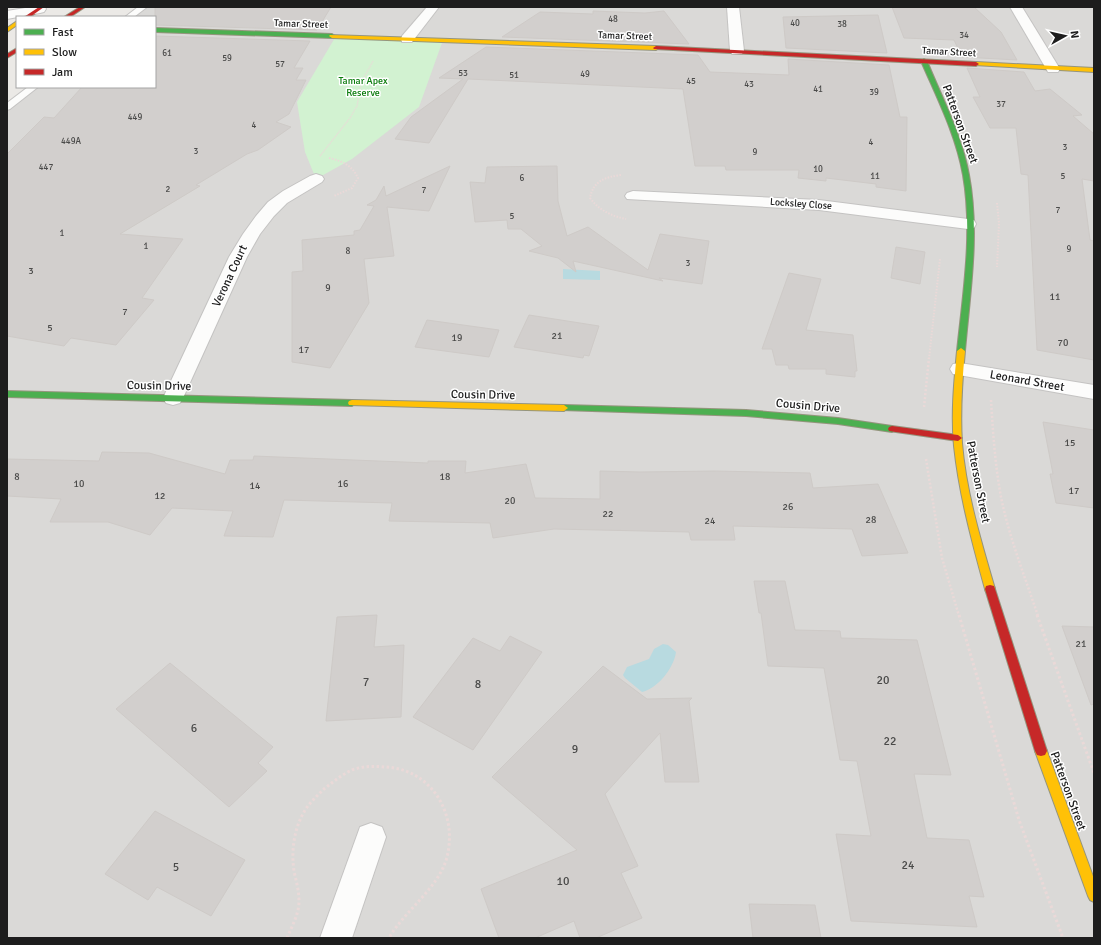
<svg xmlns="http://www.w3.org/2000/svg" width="1101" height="945" viewBox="0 0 1101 945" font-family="Signika,sans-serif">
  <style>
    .residential { fill: #dad9d7 }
    .park { fill: #d2f2d1 }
    .water { fill: #b8dae0 }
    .building { fill: #d2cfcd; stroke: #cecac7 }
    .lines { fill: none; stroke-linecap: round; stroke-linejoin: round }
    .lane-casing { stroke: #c4c3c2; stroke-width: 2 }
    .street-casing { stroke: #c4c3c2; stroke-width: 2 }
    .fast-casing { stroke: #95957e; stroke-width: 2 }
    .slow-casing { stroke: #95957e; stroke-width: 2 }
    .jam-casing { stroke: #95957e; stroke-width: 2 }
    .path-far3 { stroke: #ead9d8; stroke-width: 1.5; stroke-dasharray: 1 1; stroke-linecap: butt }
    .path-far2 { stroke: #ead9d8; stroke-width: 2; stroke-dasharray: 1.5 1.5; stroke-linecap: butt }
    .path-far1 { stroke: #ead9d8; stroke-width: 2.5; stroke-dasharray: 2 2; stroke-linecap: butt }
    .path { stroke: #ead9d8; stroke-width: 3; stroke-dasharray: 2.5 2.5; stroke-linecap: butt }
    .lane { fill: #fcfcfb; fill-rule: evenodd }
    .street { fill: #fcfcfb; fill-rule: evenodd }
    .fast { fill: #4caf50; fill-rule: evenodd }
    .slow { fill: #ffc107; fill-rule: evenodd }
    .jam { fill: #c62828; fill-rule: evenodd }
    .labels { text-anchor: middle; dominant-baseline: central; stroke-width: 3; stroke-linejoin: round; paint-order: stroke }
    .far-number-label { font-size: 9px; fill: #4a4a49 }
    .far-street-label { font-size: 10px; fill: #1d1d1d; stroke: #fff }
    .far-park-label { font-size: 10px; fill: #0a7c0c; stroke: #fff }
    .number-label { font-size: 10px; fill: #4a4a49 }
    .street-label { font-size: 12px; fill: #1d1d1d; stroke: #fff }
    .near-number-label { font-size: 12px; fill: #4a4a49 }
  </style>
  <rect width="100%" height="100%" fill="#ebe9e6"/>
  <!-- residential -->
  <path class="residential" d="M 143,7 L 1094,7 L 1094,938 L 7,938 L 7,107 L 34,87 L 155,87 L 155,17 L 129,17 Z"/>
  <!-- park -->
  <path class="park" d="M 336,36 L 443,40 L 419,107 L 352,159 L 316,179 L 305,152 L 297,102 Z"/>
  <!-- water -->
  <g class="water">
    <path d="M 563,269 L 600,271 L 600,280 L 563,279 Z"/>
    <path d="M 663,644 L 668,645 L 676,652 C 674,668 657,689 642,692 L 625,678 L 623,675 L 627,667 L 649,659 L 654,649 Z"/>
  </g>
  <!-- building -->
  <g class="building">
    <path d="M 155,7 L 331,7 L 317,30 L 155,25 Z"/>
    <path d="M 892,7 L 974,7 L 1001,32 L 1017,60 L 962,57 L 954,40 L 904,38 Z"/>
    <path d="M 593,11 L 645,13 L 664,11 L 689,44 L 502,37 L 540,12 L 593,14 Z"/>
    <path d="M 878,15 L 887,53 L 786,48 L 783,17 Z"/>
    <path d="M 155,36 L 310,41 L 294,68 L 303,68 L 296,80 L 306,80 L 289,114 L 276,122 L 291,127 L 258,150 L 247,154 L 196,185 L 200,186 L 120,234 L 183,239 L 142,298 L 154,300 L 116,345 L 71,338 L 64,346 L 7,336 L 7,154 L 44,117 L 54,118 L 82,87 L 155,87 Z"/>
    <path d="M 486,47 L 698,55 L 710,72 L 789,75 L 788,59 L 889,65 L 900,117 L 907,117 L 906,191 L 876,187 L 876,184 L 826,178 L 826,181 L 798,178 L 799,170 L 726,170 L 725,166 L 695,166 L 683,89 L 468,79 L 429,143 L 395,139 L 411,117 L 463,79 L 439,78 Z"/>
    <path d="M 967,68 L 1024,72 L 1035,91 L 1050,89 L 1082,115 L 1073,116 L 1094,134 L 1094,181 L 1082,179 L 1090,240 L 1094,241 L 1094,360 L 1037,350 L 1028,175 L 1021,174 L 1016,128 L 990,128 L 973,97 L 980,97 Z"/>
    <path d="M 450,166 L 429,211 L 387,207 L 394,256 L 364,259 L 369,303 L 330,368 L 292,362 L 292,272 L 303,271 L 302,240 L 354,235 L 354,231 L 360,230 L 374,206 L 367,205 L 376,200 L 384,186 L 386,196 Z"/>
    <path d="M 557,166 L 558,201 L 567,236 L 588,227 L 648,270 L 660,234 L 709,241 L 702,284 L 659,278 L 663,281 L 573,261 L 576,272 L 558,258 L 529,251 L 542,246 L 521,229 L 508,229 L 507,220 L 475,222 L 470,182 L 485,183 L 487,167 Z"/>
    <path d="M 896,247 L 925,252 L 920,284 L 891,278 Z"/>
    <path d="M 789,273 L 821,279 L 806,330 L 853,335 L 857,371 L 855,371 L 855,377 L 826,374 L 826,369 L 789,369 L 788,365 L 776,365 L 772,349 L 762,349 Z"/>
    <path d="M 529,315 L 599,326 L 589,356 L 584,355 L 583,358 L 514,347 Z"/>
    <path d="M 427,320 L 499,330 L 489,357 L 415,347 Z"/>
    <path d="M 1043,422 L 1094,430 L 1094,508 L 1056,503 L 1050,474 L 1053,474 Z"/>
    <path d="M 102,452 L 149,453 L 225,474 L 230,460 L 253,460 L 254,456 L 428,463 L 428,461 L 466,461 L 465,473 L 526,464 L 535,498 L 600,499 L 600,471 L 640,472 L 715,471 L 810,473 L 813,488 L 878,484 L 908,553 L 862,556 L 852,529 L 733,526 L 735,540 L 691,540 L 689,532 L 554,529 L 493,538 L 490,523 L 389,521 L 392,503 L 284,500 L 273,537 L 224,536 L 233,511 L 172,508 L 150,535 L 108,522 L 50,522 L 61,499 L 7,496 L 7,459 L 99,461 Z"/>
    <path d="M 754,581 L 785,581 L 795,630 L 840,631 L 841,638 L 917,640 L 951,775 L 914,774 L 927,838 L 969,840 L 984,897 L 969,896 L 977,927 L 851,921 L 836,834 L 871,836 L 857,761 L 840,760 L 824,668 L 768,666 L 761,613 L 759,613 Z"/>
    <path d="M 377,615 L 374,647 L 404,645 L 401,717 L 326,721 L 337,617 Z"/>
    <path d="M 1062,626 L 1094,627 L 1094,704 L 1091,705 Z"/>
    <path d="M 510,636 L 542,652 L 473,750 L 413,717 L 473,638 L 500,651 Z"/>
    <path d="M 170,663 L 273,747 L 258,763 L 267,771 L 229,807 L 116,709 Z"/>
    <path d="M 603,666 L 647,699 L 692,698 L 689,701 L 699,782 L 665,782 L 660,733 L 605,794 L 638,866 L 621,873 L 642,918 L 596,938 L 580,938 L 574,921 L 535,938 L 499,938 L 481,889 L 577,850 L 492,777 Z"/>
    <path d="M 155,811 L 245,860 L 211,916 L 157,887 L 148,900 L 105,874 Z"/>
    <path d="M 749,904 L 815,905 L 821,938 L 753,938 Z"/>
  </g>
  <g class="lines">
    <defs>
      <g id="lane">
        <path d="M 138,7 L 147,7 L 134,17 L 125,17 Z"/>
        <path d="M 28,87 L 38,87 L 10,109 L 7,110 L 7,103 Z"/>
      </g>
      <g id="street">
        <path d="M 31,7 L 45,7 L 46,9 L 44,12 L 40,13 L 7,19 L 7,11 Z"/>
        <path d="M 427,7 L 439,7 L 412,42 L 402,42 L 401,39 L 402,36 Z"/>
        <path d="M 727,7 L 739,7 L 744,51 L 742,54 L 732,54 L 730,51 Z"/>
        <path d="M 1010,7 L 1022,7 L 1060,69 L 1058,72 L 1048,72 Z"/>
        <path d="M 316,174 L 322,176 L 324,179 L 322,182 L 287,203 L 274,216 L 260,234 L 247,257 L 183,398 L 180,403 L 173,405 L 166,403 L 163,398 L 229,257 L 243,234 L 256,216 L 268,202 L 283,191 L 310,176 Z"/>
        <path d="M 633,191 L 819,200 L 968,219 L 974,220 L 976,224 L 974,228 L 968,229 L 819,210 L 627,199 L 625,196 L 627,193 Z"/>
        <path d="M 960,363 L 1094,385 L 1094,399 L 953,374 L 950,369 L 953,364 Z"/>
        <path d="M 371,823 L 382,827 L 386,837 L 352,938 L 320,938 L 360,827 Z"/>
      </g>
      <g id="fast">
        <path d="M 155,28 L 332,34 L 335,36 L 332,38 L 155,32 Z"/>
        <path d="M 924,59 L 927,61 C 942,98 962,135 969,175 C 980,233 970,293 965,351 L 961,354 L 957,351 C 963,293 973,233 963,175 C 956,135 937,98 921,61 Z"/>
        <path d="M 7,391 L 352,400 L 356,403 L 352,406 L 7,397 Z"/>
        <path d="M 564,405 L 746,410 L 838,418 L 892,426 L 896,429 L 892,432 L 838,424 L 746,416 L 561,410 L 560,408 L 561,406 Z"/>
      </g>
      <g id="slow">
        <path d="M 17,21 L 17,25 L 7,32 L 7,28 Z"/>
        <path d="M 330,35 L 656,46 L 659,48 L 656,50 L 332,38 L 329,36 Z"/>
        <path d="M 976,62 L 1094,68 L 1094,72 L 974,65 L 973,64 Z"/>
        <path d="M 961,348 L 965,351 C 962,382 960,412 962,443 C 966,492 981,541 995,589 L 994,592 L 990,593 L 986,592 L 985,589 C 972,542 959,494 954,446 C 951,414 954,383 957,351 Z"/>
        <path d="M 352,400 L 564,405 L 568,408 L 564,411 L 349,405 L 348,403 L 349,401 Z"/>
        <path d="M 1041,746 L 1045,747 L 1047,751 L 1094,879 L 1094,902 L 1090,900 L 1088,896 L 1035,751 L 1037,747 Z"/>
      </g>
      <g id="jam">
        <path d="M 39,7 L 44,7 L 30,17 L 24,17 Z"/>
        <path d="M 80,7 L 85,7 L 70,17 L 64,17 Z"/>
        <path d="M 656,46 L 976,62 L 979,64 L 976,66 L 654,49 L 653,48 Z"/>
        <path d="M 17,48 L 17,52 L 7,58 L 7,54 Z"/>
        <path d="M 892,426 L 958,435 L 962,438 L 958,441 L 889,431 L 888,429 L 889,427 Z"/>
        <path d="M 990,585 L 994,586 L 995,589 L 1047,751 L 1045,755 L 1041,756 L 1037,755 L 1035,751 L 985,589 L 986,586 Z"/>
      </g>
    </defs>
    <!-- lane casing -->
    <use href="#lane" class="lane-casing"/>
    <!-- street casing -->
    <use href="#street" class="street-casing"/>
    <!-- fast casing -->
    <use href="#fast" class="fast-casing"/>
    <!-- slow casing -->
    <use href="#slow" class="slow-casing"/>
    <!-- jam casing -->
    <use href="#jam" class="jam-casing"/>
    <!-- path-far3 -->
    <path class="path-far3" d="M 320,156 L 350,118 L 357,106 L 361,83 L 373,61"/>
    <!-- path-far2 -->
    <g class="path-far2">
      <path d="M 329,158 C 342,161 352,165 358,178 L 352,188 L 334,196"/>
      <path d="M 621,175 C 605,177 593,181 590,198 C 599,210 611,216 626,219"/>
      <path d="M 997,203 L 999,223 L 997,267"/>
      <path d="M 929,359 L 940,259"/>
    </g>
    <!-- path-far1 -->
    <g class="path-far1">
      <path d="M 991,400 C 993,432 995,465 1001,497 C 1009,537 1025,577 1038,616"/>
      <path d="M 924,407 L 929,358"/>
      <path d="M 926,459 L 942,558 L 959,616"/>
    </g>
    <!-- path -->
    <g class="path">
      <path d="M 959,615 L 1019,820 L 1063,938"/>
      <path d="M 1037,615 L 1094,773"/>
      <path d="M 287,938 C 292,926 299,914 299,901 C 299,890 296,881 294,871 C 291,851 294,829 304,812 C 309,803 317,796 324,789 C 333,782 341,775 352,770 C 362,766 374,766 385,767 C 431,769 458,813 447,857 C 439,888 405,910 389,938"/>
    </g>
    <!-- lane -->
    <use href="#lane" class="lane"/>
    <!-- street -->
    <use href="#street" class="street"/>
    <!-- fast -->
    <use href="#fast" class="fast"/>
    <!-- slow -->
    <use href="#slow" class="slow"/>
    <!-- jam -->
    <use href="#jam" class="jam"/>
  </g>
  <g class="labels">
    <!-- far-number labels -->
    <g class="far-number-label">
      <text x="613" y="19">48</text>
      <text x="795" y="23">40</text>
      <text x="842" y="24">38</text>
      <text x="964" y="35">34</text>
      <text x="167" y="53">61</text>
      <text x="227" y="58">59</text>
      <text x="280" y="64">57</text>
      <text x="463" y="73">53</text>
      <text x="585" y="74">49</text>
      <text x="514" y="75">51</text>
      <text x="691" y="81">45</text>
      <text x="749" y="84">43</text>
      <text x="818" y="89">41</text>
      <text x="874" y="92">39</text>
      <text x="1001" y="104">37</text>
      <text x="135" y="117">449</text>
      <text x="254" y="125">4</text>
      <text x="71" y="141">449A</text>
      <text x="871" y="142">4</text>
      <text x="1065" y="147">3</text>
      <text x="196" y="151">3</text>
      <text x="755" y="152">9</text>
      <text x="46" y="167">447</text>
      <text x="818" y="169">10</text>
      <text x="875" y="176">11</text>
      <text x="1063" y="176">5</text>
      <text x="522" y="178">6</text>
      <text x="168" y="189">2</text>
      <text x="424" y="190">7</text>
      <text x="1058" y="210">7</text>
      <text x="512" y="216">5</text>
      <text x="62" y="233">1</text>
      <text x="146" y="246">1</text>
      <text x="1069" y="249">9</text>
      <text x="348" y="251">8</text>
      <text x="688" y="263">3</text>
    </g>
    <!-- far-street labels -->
    <g class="far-street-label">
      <text transform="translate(301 24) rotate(2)">Tamar Street</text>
      <text transform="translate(625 36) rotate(2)">Tamar Street</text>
      <text transform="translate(949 52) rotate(3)">Tamar Street</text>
      <text transform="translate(801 204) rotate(4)">Locksley Close</text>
    </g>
    <!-- far-park labels -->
    <g class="far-park-label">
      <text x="363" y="81">Tamar Apex<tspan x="363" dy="12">Reserve</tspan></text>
    </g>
    <!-- number labels -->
    <g class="number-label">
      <text x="31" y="271">3</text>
      <text x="328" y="288">9</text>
      <text x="1055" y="297">11</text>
      <text x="125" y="312">7</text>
      <text x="50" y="328">5</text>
      <text x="557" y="336">21</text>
      <text x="457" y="338">19</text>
      <text x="1063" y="343">70</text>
      <text x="304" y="350">17</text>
      <text x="1070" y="443">15</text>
      <text x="17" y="477">8</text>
      <text x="445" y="477">18</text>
      <text x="79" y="484">10</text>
      <text x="343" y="484">16</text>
      <text x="255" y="486">14</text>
      <text x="1074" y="491">17</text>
      <text x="160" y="496">12</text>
      <text x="510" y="501">20</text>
      <text x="788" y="507">26</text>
      <text x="608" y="514">22</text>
      <text x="871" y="520">28</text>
      <text x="710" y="521">24</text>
      <text x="1081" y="644">21</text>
    </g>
    <!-- street labels -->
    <g class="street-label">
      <text transform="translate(960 124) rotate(70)">Patterson Street</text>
      <text transform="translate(230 276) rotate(-65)">Verona Court</text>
      <text transform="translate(1027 381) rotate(10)">Leonard Street</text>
      <text transform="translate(159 386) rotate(1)">Cousin Drive</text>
      <text transform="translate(483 395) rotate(1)">Cousin Drive</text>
      <text transform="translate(808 406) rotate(5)">Cousin Drive</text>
      <text transform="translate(978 482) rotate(79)">Patterson Street</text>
      <text transform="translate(1068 791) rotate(70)">Patterson Street</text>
    </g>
    <!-- near-number labels -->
    <g class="near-number-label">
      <text x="883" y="680">20</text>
      <text x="366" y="682">7</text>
      <text x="478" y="684">8</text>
      <text x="194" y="728">6</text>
      <text x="890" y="741">22</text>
      <text x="575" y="749">9</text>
      <text x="908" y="865">24</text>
      <text x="176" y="867">5</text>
      <text x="563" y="881">10</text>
    </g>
  </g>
  <!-- border -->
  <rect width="1101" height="945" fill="none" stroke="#1d1d1d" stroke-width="16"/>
  <!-- legend -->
  <rect x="16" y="16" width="140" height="72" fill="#ffffff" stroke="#a5a5a5"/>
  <rect x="24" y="29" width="20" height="6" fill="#4caf50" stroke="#a5a5a5"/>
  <text x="52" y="36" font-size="12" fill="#1d1d1d">Fast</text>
  <rect x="24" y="49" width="20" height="6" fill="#ffc107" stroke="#a5a5a5"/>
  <text x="52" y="56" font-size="12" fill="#1d1d1d">Slow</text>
  <rect x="24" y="69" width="20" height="6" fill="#c62828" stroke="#a5a5a5"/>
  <text x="52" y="76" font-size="12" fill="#1d1d1d">Jam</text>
  <!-- north arrow -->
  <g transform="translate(1065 36) rotate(82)" stroke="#ffffff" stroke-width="3" paint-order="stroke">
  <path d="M0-3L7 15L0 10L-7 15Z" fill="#1d1d1d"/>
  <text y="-6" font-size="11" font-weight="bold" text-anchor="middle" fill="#1d1d1d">N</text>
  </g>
</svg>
